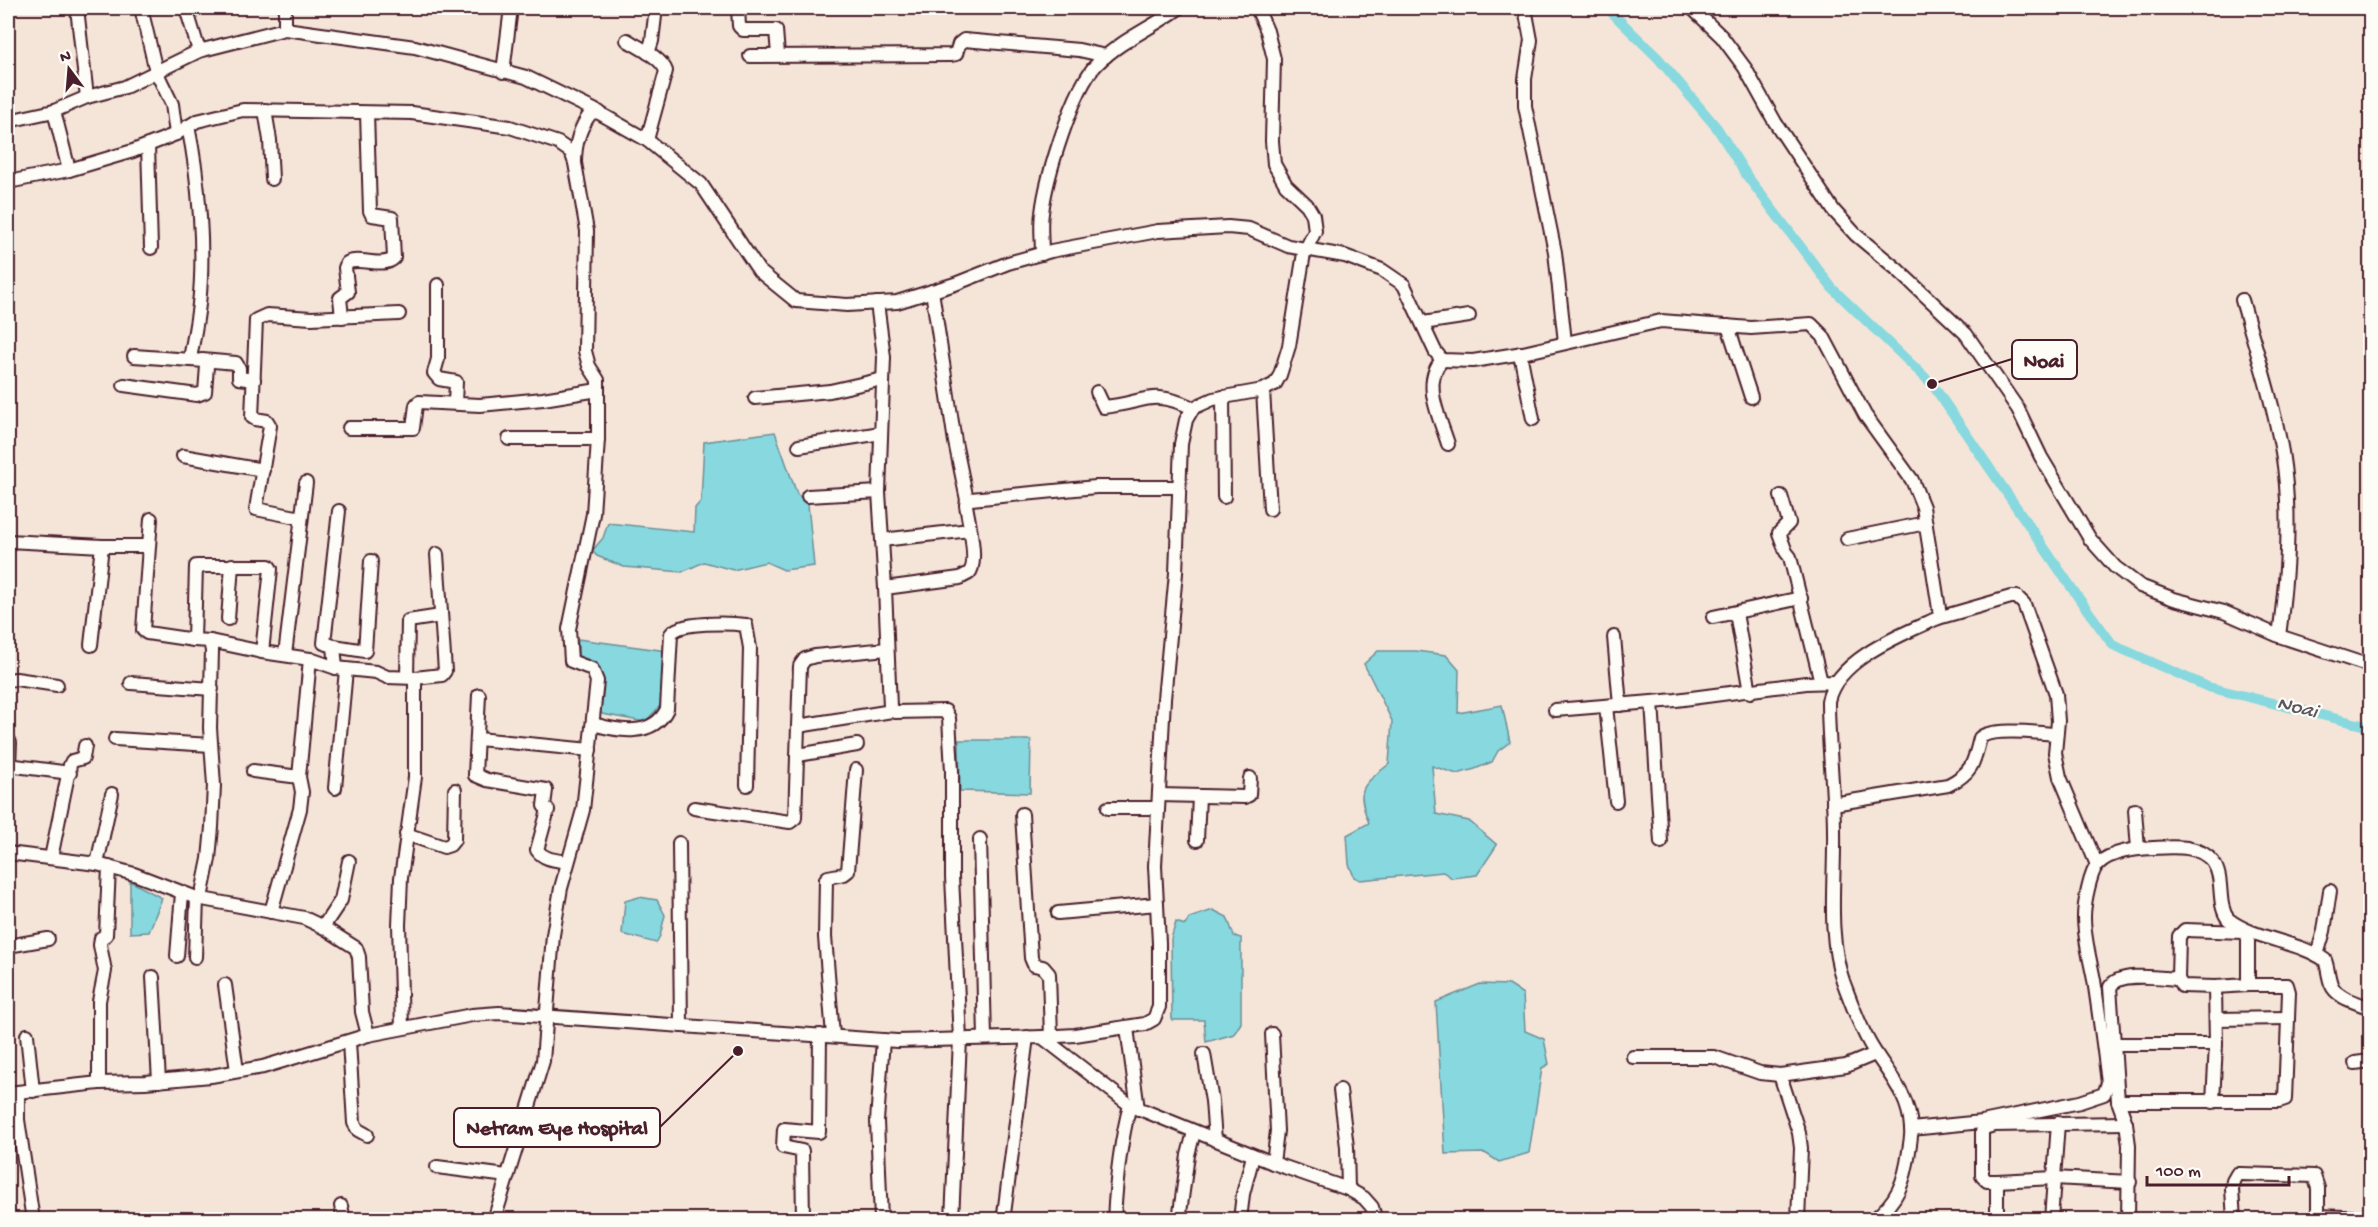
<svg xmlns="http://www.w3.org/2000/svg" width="2378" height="1227" viewBox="0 0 2378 1227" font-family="'Gochi Hand',sans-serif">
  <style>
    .water { fill: #87d8df; stroke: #6f8e97; stroke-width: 1.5 }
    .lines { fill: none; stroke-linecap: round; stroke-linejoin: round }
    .canal { stroke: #87d8df; stroke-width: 10 }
    .minor-casing { stroke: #4a1f2b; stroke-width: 16 }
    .minor { stroke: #fdfcf7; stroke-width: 12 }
    .labels { text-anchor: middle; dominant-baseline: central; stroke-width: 4.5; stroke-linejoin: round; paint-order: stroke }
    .water-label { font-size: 21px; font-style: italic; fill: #5c5661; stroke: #fdfcf7 }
    .leader { fill: none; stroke: #4a1f2b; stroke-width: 2 }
    .callout-dot { fill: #4a1f2b; stroke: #fdfcf7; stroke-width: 2 }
    .callout { fill: #fdfcf7; stroke: #4a1f2b; stroke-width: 2 }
    .callout-label { font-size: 21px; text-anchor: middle; font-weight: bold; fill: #4a1f2b }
  </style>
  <rect width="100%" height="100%" fill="#f4e5d8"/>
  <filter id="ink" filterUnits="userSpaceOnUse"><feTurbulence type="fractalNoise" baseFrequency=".0167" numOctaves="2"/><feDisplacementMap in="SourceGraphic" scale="12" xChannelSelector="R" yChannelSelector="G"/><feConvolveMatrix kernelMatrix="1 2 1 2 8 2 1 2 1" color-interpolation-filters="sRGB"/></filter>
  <g filter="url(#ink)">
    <!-- water -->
    <g class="water">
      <path d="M 775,432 L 797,494 L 808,504 L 814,566 L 784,570 L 766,562 L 733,570 L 704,562 L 682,572 L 624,567 L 597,556 L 592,551 L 603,538 L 608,523 L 694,532 L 695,508 L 701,501 L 704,442 Z"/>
      <path d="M 578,639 L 667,651 L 660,706 L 645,722 L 602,714 L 593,703 L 593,672 L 581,666 L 578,654 Z"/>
      <path d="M 1378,651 L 1416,651 L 1446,655 L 1459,670 L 1458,713 L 1502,705 L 1510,742 L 1498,751 L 1492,762 L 1475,769 L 1457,774 L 1432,766 L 1436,814 L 1469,821 L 1497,845 L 1477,875 L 1452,878 L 1443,872 L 1360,880 L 1354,877 L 1349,864 L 1347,835 L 1369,823 C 1355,788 1362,786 1389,764 L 1392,721 L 1364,664 Z"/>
      <path d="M 959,740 L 1031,740 L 1030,793 L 960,791 Z"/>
      <path d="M 130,881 L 162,898 L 149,932 L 130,933 Z"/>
      <path d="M 639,897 L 657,900 L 665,915 L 660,936 L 656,943 L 622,934 L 625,901 Z"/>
      <path d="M 1213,910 L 1227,917 L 1234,936 L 1241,938 L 1241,1023 L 1234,1034 L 1206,1042 L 1204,1020 L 1172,1020 L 1171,939 L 1176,922 L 1185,925 L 1189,918 Z"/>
      <path d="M 1480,984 L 1509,985 L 1523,994 L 1525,1031 L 1544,1039 L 1549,1064 L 1542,1068 L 1529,1153 L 1499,1162 L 1485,1153 L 1445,1154 L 1436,1002 Z"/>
    </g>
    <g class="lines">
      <!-- canal -->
      <path class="canal" d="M 1607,8 L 1658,58 L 1717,128 L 1747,176 L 1832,288 L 1932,384 L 2080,600 L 2113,645 L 2208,687 L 2370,727"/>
      <defs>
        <g id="minor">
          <path d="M 77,8 L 87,97"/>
          <path d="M 141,8 L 156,71 L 172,104 L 176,134"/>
          <path d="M 186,8 L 199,51"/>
          <path d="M 738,8 L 739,26 L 743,30 L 776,30 L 778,55"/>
          <path d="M 1525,8 L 1531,40 L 1525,79 L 1525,106 L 1555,252 L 1565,342"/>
          <path d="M 1692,8 L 1722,37 L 1745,68 L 1775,122 L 1834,211 L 1856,235 L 1898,270 L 1966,334 L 2018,409 L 2041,457 L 2090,539 L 2115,567 L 2140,586 L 2174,599 L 2224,612 L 2279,636 L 2370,666"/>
          <path d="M 285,29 L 285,8"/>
          <path d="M 627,40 C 639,48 661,57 666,71 L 647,140"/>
          <path d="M 648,53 L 652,41 L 656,8"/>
          <path d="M 750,56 L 951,55 L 956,54 L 959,44 L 964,40 L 1079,50 L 1106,56"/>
          <path d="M 503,72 L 511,8"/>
          <path d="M 265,110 L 270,140 L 272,179"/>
          <path d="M 54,111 L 69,170"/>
          <path d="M 8,121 L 54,111 L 87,97 L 125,87 L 199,51 L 285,29 L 415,47 L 526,77 L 594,110 L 647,140 L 701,184 L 759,271 L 796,301 L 847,305 L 897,302 L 955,284 L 1008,263 L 1051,251 L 1158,231 L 1228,227 L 1249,229 L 1288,246 L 1345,256 L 1382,270 L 1404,285 L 1435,351 L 1442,360 L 1473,361 L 1523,353 L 1661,321 L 1751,328 L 1811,324 L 1823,336 L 1865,415 L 1912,480 L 1923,507 L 1940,615 L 1938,618 C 1903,634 1837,659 1828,701 C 1828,745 1834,788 1834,832 C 1835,881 1827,934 1843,981 C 1851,1002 1859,1025 1870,1044 C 1886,1072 1909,1093 1911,1128 C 1912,1135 1910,1143 1909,1151 C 1905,1181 1898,1201 1873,1220"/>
          <path d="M 188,126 C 199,178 205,252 199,304 C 197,323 193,341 190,359"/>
          <path d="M 148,145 L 151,248"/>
          <path d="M 575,162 C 575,145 580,127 591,113 L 599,112"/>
          <path d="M 8,182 L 69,170 L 133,151 L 176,134 L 197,121 L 243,110 L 412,113 L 510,127 L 558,143 L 571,152 L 575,163 L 587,231 L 585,351 L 589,366 L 598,380 L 598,439 L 593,514 L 569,629 L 571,661 L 592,669 L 597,681 L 583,810 L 561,888 L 553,935 L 543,1061 L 494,1220"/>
          <path d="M 1042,254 C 1042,240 1040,226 1042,213 C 1046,178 1073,88 1097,64 C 1121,40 1152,28 1179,8"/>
          <path d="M 438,285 L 438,359 L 434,373 L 439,379 L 456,382 L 455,403"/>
          <path d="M 932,291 L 955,442 L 967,500"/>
          <path d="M 2242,300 C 2256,350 2273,401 2282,452 C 2292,513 2287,575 2279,636"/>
          <path d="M 877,303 L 884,357 L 879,492 L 885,588"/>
          <path d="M 342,317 L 340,298 L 348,292 L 345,268 L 347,263 C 360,256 383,269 394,258 L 392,218 L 372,215 L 370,211 L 367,113"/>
          <path d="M 1423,323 L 1469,316"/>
          <path d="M 1728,326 L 1751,397"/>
          <path d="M 1520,353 L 1533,419"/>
          <path d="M 202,360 L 236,363 L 239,368 L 239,378 L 254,380"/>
          <path d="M 1442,360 C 1421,383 1440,418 1448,444"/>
          <path d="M 124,385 L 197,395 L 205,392 L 207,366 L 205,361 L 134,356"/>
          <path d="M 1263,390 L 1270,509"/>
          <path d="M 1097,392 L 1104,407 C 1145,403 1151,388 1193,408"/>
          <path d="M 1223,397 L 1224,497"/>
          <path d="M 755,398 L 830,391 L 883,379"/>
          <path d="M 349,428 L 413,428 L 416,405 L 419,402 L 480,405 L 543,399 L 598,390"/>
          <path d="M 509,439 L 598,439"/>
          <path d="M 799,446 L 881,433"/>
          <path d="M 183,456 L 263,470"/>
          <path d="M 808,496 L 879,492"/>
          <path d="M 1781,496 L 1789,523 L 1779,533 L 1786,552 L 1790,557 L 1821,682"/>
          <path d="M 301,518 L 256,509 L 270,426 L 267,421 L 255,419 L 252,417 L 256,320 L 267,315 L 311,318 L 399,314"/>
          <path d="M 151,519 L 143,630 L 147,633 L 194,640"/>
          <path d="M 1847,539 L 1926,523"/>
          <path d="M 882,540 L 970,530"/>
          <path d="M 8,541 L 102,546 L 149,546"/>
          <path d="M 1736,613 L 1750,692"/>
          <path d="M 1713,617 L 1801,598"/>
          <path d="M 1938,618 L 2011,597 L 2017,597 L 2024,604 L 2056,694 L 2058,721 L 2055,753 L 2060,777 L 2097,865"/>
          <path d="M 228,619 L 232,565"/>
          <path d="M 1614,637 L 1620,705"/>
          <path d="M 210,641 L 262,652 L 310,659 L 299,777 L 302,792 L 300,809 L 271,912"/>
          <path d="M 91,645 L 102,546"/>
          <path d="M 334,646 L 365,651 L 371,561"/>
          <path d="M 285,655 L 306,483"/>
          <path d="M 310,659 L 336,668 L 376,672 L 387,677 L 415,678 L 442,675 L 445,671 L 437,554"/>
          <path d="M 336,668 L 334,646 L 324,643 L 339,511"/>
          <path d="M 407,677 L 408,621 L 441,616"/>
          <path d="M 8,680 L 16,679 L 57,685"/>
          <path d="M 131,683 L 212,689"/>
          <path d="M 479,695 L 475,775 L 487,780 L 546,790 L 544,806 L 548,810 L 537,850 C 544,860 556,860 568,862"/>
          <path d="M 1652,702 L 1661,842"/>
          <path d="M 1606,706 L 1616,801"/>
          <path d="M 1555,710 L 1676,700 L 1806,683 L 1835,682"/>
          <path d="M 593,724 C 618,731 653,738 667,709 L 671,634 C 679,621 731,623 746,625 L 750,648 L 747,785"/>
          <path d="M 798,726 L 892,711"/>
          <path d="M 8,739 L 10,743 L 9,765"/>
          <path d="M 115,739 L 211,745"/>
          <path d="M 478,739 L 590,750"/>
          <path d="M 798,755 L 857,745"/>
          <path d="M 8,765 L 70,773"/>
          <path d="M 253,771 L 299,777"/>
          <path d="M 335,788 L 346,670"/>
          <path d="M 1159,795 L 1245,797 L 1249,795 L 1250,778"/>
          <path d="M 1833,804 L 1948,785 C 1972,773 1974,763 1980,738 C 1991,727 2040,733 2055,734"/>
          <path d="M 694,808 L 790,822 L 795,818 L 800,666 L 805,659 L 815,656 L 887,649"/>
          <path d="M 1108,808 L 1158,808"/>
          <path d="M 2135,810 L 2138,849"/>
          <path d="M 1022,814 L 1031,958 L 1034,965 L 1043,967 L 1049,974 L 1051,1037"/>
          <path d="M 406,834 L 444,847 L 450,845 L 454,840 L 455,790"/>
          <path d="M 980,839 L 985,1038"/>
          <path d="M 1197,840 L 1199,796"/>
          <path d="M 679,843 L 681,1026"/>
          <path d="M 8,853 L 97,864 L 134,874 L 197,898 L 304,918 L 323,927 L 356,948 L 359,957 L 362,1012 L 368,1035"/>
          <path d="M 51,858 L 70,765 L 72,761 L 83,758 L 85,746"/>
          <path d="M 97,864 L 112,794"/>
          <path d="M 201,898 L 209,859 L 212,827 L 214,785 L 210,728 L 212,651 L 210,641 L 194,640 L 196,566 L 269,566 L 271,569 L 262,652"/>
          <path d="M 1058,913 L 1157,904"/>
          <path d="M 323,927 L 341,900 L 349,861"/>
          <path d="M 2185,930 L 2244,932 L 2248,937 L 2248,985 L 2215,987 L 2182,986 L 2178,979 L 2179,936 Z"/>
          <path d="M 8,946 L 48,939"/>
          <path d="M 2317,955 L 2324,931 L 2330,891"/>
          <path d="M 177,956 L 182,893"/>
          <path d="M 195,957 L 197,898"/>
          <path d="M 153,977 L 159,1081"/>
          <path d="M 225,985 L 237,1071"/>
          <path d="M 2216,1019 L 2288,1018"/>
          <path d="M 402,1028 L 399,925 L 401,878 L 415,777 L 415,678"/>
          <path d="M 1127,1028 L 1138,1109"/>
          <path d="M 1272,1034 L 1277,1131 L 1273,1163"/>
          <path d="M 27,1035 L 33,1091"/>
          <path d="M 833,1036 L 825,937 L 826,879 L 828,877 L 844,874 L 848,871 L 856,770"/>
          <path d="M 1042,1037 L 1075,1035 L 1145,1024 L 1154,1019 L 1159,1007 L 1159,943 L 1155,866 L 1164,699 L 1176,573 L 1181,444 L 1186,420 L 1193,408 L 1213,399 L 1263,390 L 1275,384 L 1280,375 L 1289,346 L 1304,253 L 1315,231 L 1313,215 L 1307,205 L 1286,185 L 1274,164 L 1272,141 L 1274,59 L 1267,31 L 1257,8"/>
          <path d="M 349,1042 L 354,1123 L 358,1130 L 367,1135"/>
          <path d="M 2113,1044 L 2216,1044"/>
          <path d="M 1204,1054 L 1212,1101 L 1215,1140"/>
          <path d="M 1633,1057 L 1714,1057 L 1760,1073 L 1780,1075 L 1846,1066 L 1875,1054"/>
          <path d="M 2355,1063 L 2370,1061"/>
          <path d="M 1780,1075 L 1799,1133 L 1801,1148 L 1798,1220"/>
          <path d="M 99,1083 L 99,1001 L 105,971 L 100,945 L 101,938 L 106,935 L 109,867"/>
          <path d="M 1340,1090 L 1347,1147 L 1348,1189"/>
          <path d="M 18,1092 L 18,1120 L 33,1220"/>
          <path d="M 8,1093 L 99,1083 L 145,1082 L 211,1076 L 263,1067 L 368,1035 L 472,1015 L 499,1013 L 897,1041 L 1042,1037 L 1130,1105 L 1273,1163 L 1348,1189 L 1364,1198 L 1372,1207 L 1376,1220"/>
          <path d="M 2118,1101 L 2279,1101 L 2285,1099 L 2289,992 L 2287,985 L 2248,985"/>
          <path d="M 2213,1102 L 2216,1044 L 2215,987"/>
          <path d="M 1911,1129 L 1982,1122 L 2080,1102 L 2104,1094 L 2108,1083 C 2104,1049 2099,1014 2094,980 C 2090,959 2084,938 2084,917 C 2084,905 2090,872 2098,864 C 2111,851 2136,849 2153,848 C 2173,847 2199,844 2213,862 C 2225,879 2216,903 2228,919 C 2255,940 2298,941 2325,960 C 2328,968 2328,976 2331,984 C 2337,999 2357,1002 2370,1008"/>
          <path d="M 437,1167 L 507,1176"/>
          <path d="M 1997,1181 L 2054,1178 L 2130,1182"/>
          <path d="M 341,1206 L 344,1220"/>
          <path d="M 1004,1214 L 1027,1037"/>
          <path d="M 2318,1216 L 2370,1218"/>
          <path d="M 803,1220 L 802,1151 L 783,1147 L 784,1129 L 819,1132 L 820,1035"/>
          <path d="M 881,1220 L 877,1121 L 883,1040"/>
          <path d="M 952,1220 L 960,1039 L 952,877 L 952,771 L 949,718 L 945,711 L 895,712 L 890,707 L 885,588 L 960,578 C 963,576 966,575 969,573 C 979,563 968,519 966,505 L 967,500 L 971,499 L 1096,487 L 1179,487"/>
          <path d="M 1114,1220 C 1116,1181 1120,1143 1130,1105"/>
          <path d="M 1179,1220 L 1188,1155 L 1194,1132"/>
          <path d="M 1240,1220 L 1243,1194 L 1253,1156"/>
          <path d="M 1997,1220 L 1997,1181 L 1987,1181 L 1982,1176 L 1982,1132 L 1984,1128 L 1994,1125 L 2126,1123"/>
          <path d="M 2051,1220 L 2058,1123"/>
          <path d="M 2128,1220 L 2129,1145 L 2126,1123 L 2118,1101 L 2110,987 C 2119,971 2161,978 2178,979"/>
          <path d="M 2234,1220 L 2232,1189 L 2233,1181 L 2237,1174 L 2241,1174 L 2314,1176 L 2318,1188 L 2318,1220"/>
        </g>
      </defs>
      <!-- minor casing -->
      <use href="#minor" class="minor-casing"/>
      <!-- minor -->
      <use href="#minor" class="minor"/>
    </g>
  </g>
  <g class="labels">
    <!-- water labels -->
    <g class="water-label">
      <text transform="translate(2297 709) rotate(14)">Noai</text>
    </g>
  </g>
  <!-- callouts -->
  <path class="leader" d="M1932 384L2012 359M738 1051L660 1127"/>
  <g class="callout-dot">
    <circle cx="1932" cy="384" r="6"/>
    <circle cx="738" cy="1051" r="6"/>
  </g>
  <g class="callout">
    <rect x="2012" y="340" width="65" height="39" rx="6"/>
    <rect x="454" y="1108" width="206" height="39" rx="6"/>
  </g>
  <g class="callout-label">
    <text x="2044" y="367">Noai</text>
    <text x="557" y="1134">Netram Eye Hospital</text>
  </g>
  <!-- margin -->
  <rect width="2378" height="1227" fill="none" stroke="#fdfcf7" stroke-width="30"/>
  <rect x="15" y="15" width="2348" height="1197" fill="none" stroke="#4a1f2b" stroke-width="2" filter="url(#ink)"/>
  <!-- north arrow -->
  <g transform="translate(69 69) rotate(344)" stroke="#fdfcf7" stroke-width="4.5" paint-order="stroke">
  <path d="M0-4.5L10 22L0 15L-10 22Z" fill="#4a1f2b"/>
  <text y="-9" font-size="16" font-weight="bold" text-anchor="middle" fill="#4a1f2b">N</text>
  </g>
  <!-- scale -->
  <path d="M2147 1176v9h142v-9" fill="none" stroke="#4a1f2b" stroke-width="3"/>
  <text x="2156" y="1176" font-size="18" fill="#4a1f2b" stroke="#fdfcf7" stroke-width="4.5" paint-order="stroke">100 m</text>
</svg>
